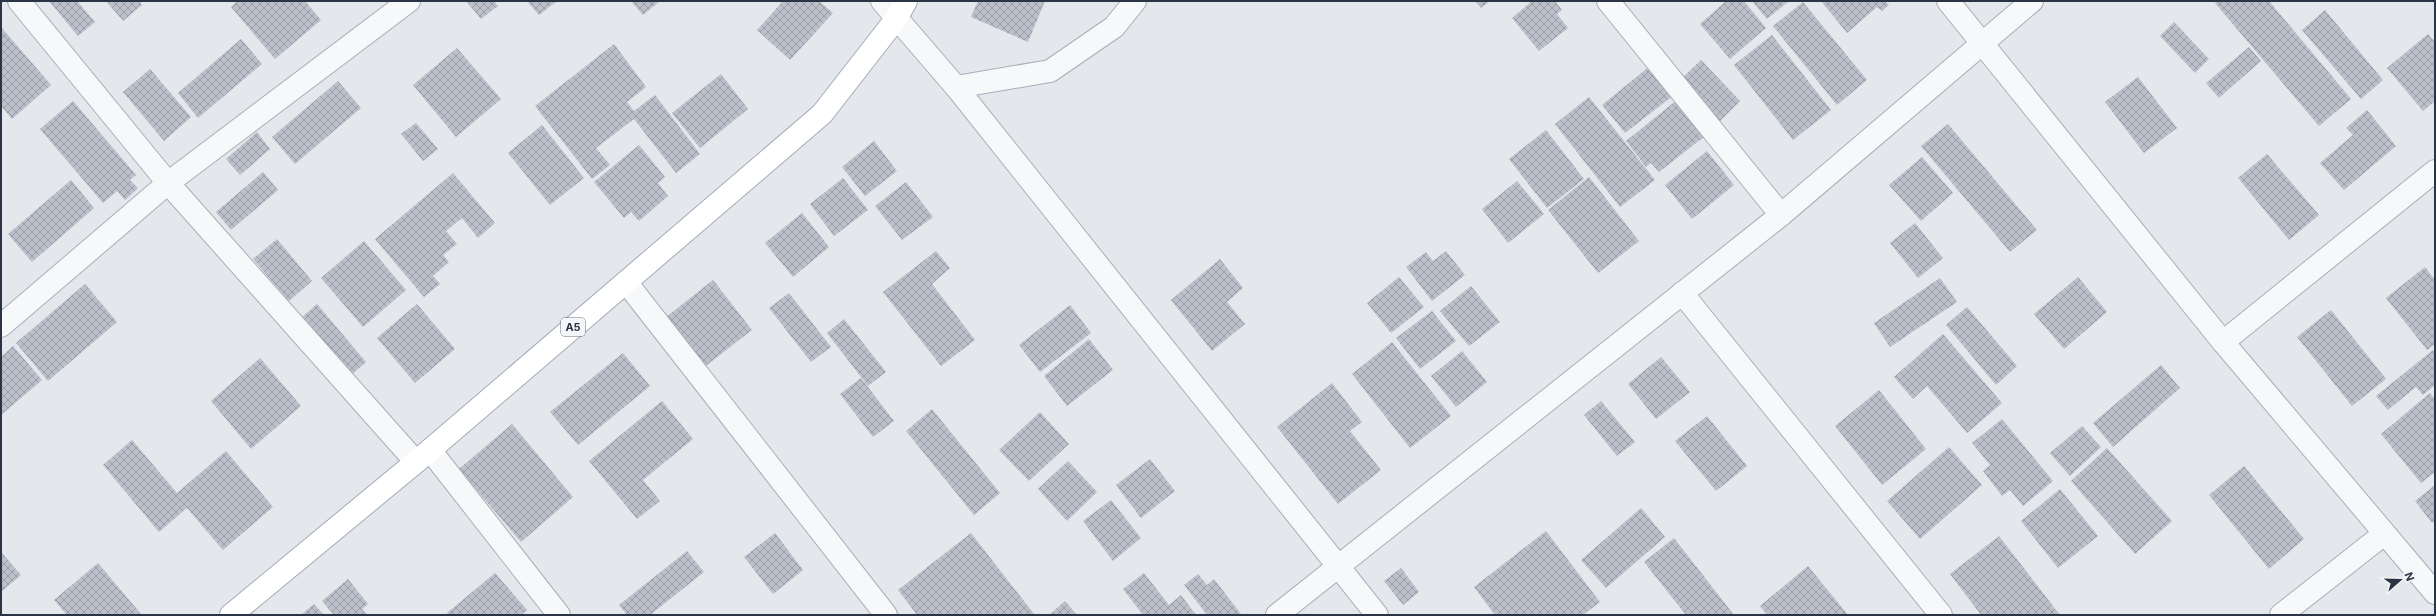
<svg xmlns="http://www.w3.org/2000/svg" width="2436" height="616" viewBox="0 0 2436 616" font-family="Inter,sans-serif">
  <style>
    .building { fill: url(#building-cross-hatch) }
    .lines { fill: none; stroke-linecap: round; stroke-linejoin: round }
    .minor-casing { stroke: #a9aeb7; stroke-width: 24 }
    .major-casing { stroke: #a3abb8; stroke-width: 24 }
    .minor { stroke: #f7f8fa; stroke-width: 22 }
    .major { stroke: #fff; stroke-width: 22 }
    .labels { text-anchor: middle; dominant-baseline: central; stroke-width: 3; stroke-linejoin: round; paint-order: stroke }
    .shield { fill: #f4f6f9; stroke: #676e7b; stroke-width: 1 }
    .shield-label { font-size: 11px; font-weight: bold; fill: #2b3445 }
  </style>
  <defs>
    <pattern id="building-cross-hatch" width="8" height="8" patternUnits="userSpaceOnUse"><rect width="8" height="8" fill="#bbc0ca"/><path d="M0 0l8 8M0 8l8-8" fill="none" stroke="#989da6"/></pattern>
  </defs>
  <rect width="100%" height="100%" fill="#e4e7ec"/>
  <!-- building -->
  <g class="building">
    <path d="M 49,1 L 77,1 L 95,22 L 78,36 Z"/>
    <path d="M 106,1 L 139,1 L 142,5 L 123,21 Z"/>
    <path d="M 237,1 L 305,1 L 321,20 L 275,59 L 231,7 Z"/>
    <path d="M 466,1 L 494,1 L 498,6 L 481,19 Z"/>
    <path d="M 527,1 L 557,1 L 539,15 Z"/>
    <path d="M 631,1 L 660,1 L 643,15 Z"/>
    <path d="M 783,1 L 819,1 L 833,13 L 790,60 L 757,30 Z"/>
    <path d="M 978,1 L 1045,1 L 1028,42 L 971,17 Z"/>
    <path d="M 1475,1 L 1490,1 L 1481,8 Z"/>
    <path d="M 1532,1 L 1555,1 L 1562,10 L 1557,14 L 1568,28 L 1539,51 L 1512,18 Z"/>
    <path d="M 1726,1 L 1744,1 L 1766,28 L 1730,59 L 1700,24 Z"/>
    <path d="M 1752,1 L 1789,1 L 1767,19 Z"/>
    <path d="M 1821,1 L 1885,1 L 1889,5 L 1882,11 L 1877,7 L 1847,33 Z"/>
    <path d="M 2217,1 L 2269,1 L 2351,99 L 2319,126 L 2215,3 Z"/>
    <path d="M 1803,2 L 1867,80 L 1837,105 L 1773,26 Z"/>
    <path d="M 2325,10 L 2383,80 L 2361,99 L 2302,30 Z"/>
    <path d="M 2174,22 L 2209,59 L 2195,73 L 2160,36 Z"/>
    <path d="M 1,27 L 51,85 L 12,119 L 1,106 Z"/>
    <path d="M 2428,34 L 2435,42 L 2435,101 L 2423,111 L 2387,68 Z"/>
    <path d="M 1772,35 L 1831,110 L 1793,140 L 1734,65 Z"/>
    <path d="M 241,39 L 262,64 L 198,118 L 178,93 Z"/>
    <path d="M 614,44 L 646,87 L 627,102 L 634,111 L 655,95 L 700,154 L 676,173 L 634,119 L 596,148 L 610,165 L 592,179 L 535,106 Z"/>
    <path d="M 2249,47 L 2261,61 L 2219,98 L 2206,83 Z"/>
    <path d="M 457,48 L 501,99 L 456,137 L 413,85 Z"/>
    <path d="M 1701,60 L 1740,101 L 1716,125 L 1677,83 Z"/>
    <path d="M 1650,66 L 1674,95 L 1625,133 L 1602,105 Z"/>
    <path d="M 150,69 L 191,117 L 164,141 L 123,92 Z"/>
    <path d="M 721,74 L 748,109 L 700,148 L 672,113 Z"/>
    <path d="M 2138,77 L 2177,128 L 2144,153 L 2105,102 Z"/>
    <path d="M 338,81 L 361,108 L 295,164 L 272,137 Z"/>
    <path d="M 1589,97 L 1655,180 L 1620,207 L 1555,124 Z"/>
    <path d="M 1677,100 L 1705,136 L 1659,172 L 1651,163 L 1646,167 L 1626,141 Z"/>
    <path d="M 73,101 L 136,175 L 130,180 L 138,188 L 125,200 L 117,191 L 103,203 L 40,129 Z"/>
    <path d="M 2367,110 L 2396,146 L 2344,190 L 2320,163 L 2353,135 L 2346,128 Z"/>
    <path d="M 416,123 L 438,149 L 423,161 L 401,134 Z"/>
    <path d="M 1948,124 L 2037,230 L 2010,252 L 1921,146 Z"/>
    <path d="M 542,125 L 584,178 L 550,205 L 508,153 Z"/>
    <path d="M 1546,130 L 1584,179 L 1547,208 L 1509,159 Z"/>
    <path d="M 257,132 L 270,149 L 240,175 L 226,159 Z"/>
    <path d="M 874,141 L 897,171 L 865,196 L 842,167 Z"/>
    <path d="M 639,145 L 665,177 L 658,183 L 668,196 L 639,221 L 631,212 L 624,218 L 594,182 Z"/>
    <path d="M 1707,151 L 1734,185 L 1692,219 L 1665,185 Z"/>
    <path d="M 2267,154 L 2319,215 L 2289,240 L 2238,178 Z"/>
    <path d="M 1922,157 L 1953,193 L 1921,221 L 1889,185 Z"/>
    <path d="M 263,172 L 278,190 L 231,230 L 216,212 Z"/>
    <path d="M 453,173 L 495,223 L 478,238 L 462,218 L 446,231 L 457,244 L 443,255 L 449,262 L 433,276 L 440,284 L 424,297 L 375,239 Z"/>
    <path d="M 1589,177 L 1639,241 L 1598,273 L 1548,210 Z"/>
    <path d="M 843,178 L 868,210 L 834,236 L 810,204 Z"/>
    <path d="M 71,180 L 94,208 L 32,262 L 8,234 Z"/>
    <path d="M 1517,181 L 1544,214 L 1508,243 L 1482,209 Z"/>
    <path d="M 906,182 L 933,217 L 902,240 L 875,206 Z"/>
    <path d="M 802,213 L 829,247 L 793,277 L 765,243 Z"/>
    <path d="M 1915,223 L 1943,258 L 1918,278 L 1890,243 Z"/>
    <path d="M 277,239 L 312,281 L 289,301 L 253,259 Z"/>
    <path d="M 364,241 L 406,290 L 363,327 L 321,278 Z"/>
    <path d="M 936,251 L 950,268 L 932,284 L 975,340 L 941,366 L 883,292 Z"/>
    <path d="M 1446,251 L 1465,275 L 1432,301 L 1406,267 L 1426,252 L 1433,261 Z"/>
    <path d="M 1220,259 L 1243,288 L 1227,302 L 1245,324 L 1212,351 L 1171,300 Z"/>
    <path d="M 2425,267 L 2435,280 L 2435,344 L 2427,350 L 2386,298 Z"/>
    <path d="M 1399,277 L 1424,307 L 1391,333 L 1367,303 Z"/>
    <path d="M 2078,277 L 2107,312 L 2064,349 L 2034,314 Z"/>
    <path d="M 1940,278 L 1957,302 L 1890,347 L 1874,323 Z"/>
    <path d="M 713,280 L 752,330 L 703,368 L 665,318 Z"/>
    <path d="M 85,284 L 117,322 L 48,381 L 16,343 Z"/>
    <path d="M 1471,286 L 1500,322 L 1469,346 L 1440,311 Z"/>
    <path d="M 789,293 L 831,347 L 811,362 L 769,308 Z"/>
    <path d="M 317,304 L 366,362 L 350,376 L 301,318 Z"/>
    <path d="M 417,304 L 455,349 L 415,383 L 377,338 Z"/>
    <path d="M 1070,305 L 1091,333 L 1040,372 L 1019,345 Z"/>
    <path d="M 1967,307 L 2017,366 L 1996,385 L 1946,325 Z"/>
    <path d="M 2331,310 L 2386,379 L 2352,406 L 2297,337 Z"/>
    <path d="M 1432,311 L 1456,341 L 1420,369 L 1396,338 Z"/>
    <path d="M 844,319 L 886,372 L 868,386 L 827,333 Z"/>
    <path d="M 1943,334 L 2002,403 L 1967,433 L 1927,386 L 1913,399 L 1894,377 Z"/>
    <path d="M 1089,339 L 1113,370 L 1067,406 L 1044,376 Z"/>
    <path d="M 1392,342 L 1451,416 L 1410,448 L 1352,374 Z"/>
    <path d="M 13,346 L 42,380 L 1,415 L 1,357 Z"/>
    <path d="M 2433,350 L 2435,353 L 2435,385 L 2423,395 L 2416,387 L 2388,410 L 2376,396 Z"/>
    <path d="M 1462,351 L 1487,382 L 1456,407 L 1431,376 Z"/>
    <path d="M 623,353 L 650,386 L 578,445 L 550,412 Z"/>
    <path d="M 1661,357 L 1690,392 L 1656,419 L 1628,384 Z"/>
    <path d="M 260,358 L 301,406 L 251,449 L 211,401 Z"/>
    <path d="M 2161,365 L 2180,388 L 2113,447 L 2093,423 Z"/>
    <path d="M 861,378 L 894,421 L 873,437 L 840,394 Z"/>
    <path d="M 1332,383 L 1362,422 L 1350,431 L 1381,470 L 1338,504 L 1277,427 Z"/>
    <path d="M 1879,390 L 1926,449 L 1882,485 L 1835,426 Z"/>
    <path d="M 2430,393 L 2435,399 L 2435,472 L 2421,483 L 2381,434 Z"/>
    <path d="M 662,401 L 693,439 L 643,480 L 660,501 L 637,519 L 589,461 Z"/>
    <path d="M 1601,401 L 1635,442 L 1617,456 L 1584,415 Z"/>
    <path d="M 932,409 L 1000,493 L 974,515 L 906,431 Z"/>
    <path d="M 1040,412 L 1069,444 L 1029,481 L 999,450 Z"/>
    <path d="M 1707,416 L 1747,466 L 1716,491 L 1675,441 Z"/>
    <path d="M 2002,419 L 2053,481 L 2023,506 L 2010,490 L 2002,496 L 1983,471 L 1990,465 L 1972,443 Z"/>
    <path d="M 512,424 L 573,497 L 521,542 L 459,469 Z"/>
    <path d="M 2082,426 L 2101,447 L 2070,476 L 2050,453 Z"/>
    <path d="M 132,440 L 177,493 L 226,451 L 273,507 L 223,550 L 187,508 L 159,532 L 103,465 Z"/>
    <path d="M 1949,447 L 1982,485 L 1920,539 L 1887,501 Z"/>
    <path d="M 2107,448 L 2172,521 L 2135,554 L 2071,481 Z"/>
    <path d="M 1150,459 L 1175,491 L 1141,518 L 1116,485 Z"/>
    <path d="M 1068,461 L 1097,492 L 1067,521 L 1038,489 Z"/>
    <path d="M 2244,466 L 2304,539 L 2269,569 L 2209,495 Z"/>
    <path d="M 2435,485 L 2435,521 L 2432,523 L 2415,501 Z"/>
    <path d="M 2060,489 L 2098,536 L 2058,568 L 2021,521 Z"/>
    <path d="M 1111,500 L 1141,538 L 1113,561 L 1083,521 Z"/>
    <path d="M 1641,508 L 1665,537 L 1606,588 L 1581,560 Z"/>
    <path d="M 1546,531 L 1600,602 L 1583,615 L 1495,615 L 1474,587 Z"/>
    <path d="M 775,533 L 803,570 L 773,594 L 744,557 Z"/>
    <path d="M 971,533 L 1034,614 L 1033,615 L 917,615 L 898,590 Z"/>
    <path d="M 1999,536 L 2060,615 L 1981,615 L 1950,574 Z"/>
    <path d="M 1674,538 L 1734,615 L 1686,615 L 1644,562 Z"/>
    <path d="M 687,551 L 704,572 L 650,615 L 627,615 L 619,605 Z"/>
    <path d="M 1,552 L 21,575 L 1,592 Z"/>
    <path d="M 98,563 L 141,614 L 140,615 L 67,615 L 54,600 Z"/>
    <path d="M 1808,566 L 1848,615 L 1767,615 L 1760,606 Z"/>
    <path d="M 1401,568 L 1419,592 L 1403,605 L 1384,581 Z"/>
    <path d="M 495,573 L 527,610 L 521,615 L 448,615 L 447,613 Z"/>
    <path d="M 1144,573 L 1169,605 L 1181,595 L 1196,615 L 1143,615 L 1123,589 Z"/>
    <path d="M 1198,574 L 1207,585 L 1214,579 L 1241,614 L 1207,615 L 1184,585 Z"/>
    <path d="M 348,579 L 368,604 L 362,609 L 367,615 L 334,615 L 322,601 Z"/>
    <path d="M 1065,601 L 1077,615 L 1049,615 Z"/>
    <path d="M 314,604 L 324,615 L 301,615 Z"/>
  </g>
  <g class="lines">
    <defs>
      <g id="minor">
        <path d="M 19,1 L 168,183 L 416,462"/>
        <path d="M 882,1 L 956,87 L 1377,615"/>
        <path d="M 1608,1 L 1781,215"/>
        <path d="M 1948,1 L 2223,342 L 2435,593"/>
        <path d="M 956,87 L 1050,71 L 1114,27 L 1135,1"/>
        <path d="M 626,282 L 886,615"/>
        <path d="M 1682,293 L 1941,615"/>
        <path d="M 1,326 L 168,183 L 409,1"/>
        <path d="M 2223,342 L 2435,171"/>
        <path d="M 430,450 L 559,615"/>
        <path d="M 1277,615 L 1781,215 L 2032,1"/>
        <path d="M 2281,615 L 2384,534"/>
      </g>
      <path id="major" d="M 231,615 L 416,462 L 822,114 L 896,19 L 906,1"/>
    </defs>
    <!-- minor casing -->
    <use href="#minor" class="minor-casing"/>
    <!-- major casing -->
    <use href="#major" class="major-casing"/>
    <!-- minor -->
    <use href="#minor" class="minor"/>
    <!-- major -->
    <use href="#major" class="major"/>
  </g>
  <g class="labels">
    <!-- shield labels -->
    <rect class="shield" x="561" y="318" width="24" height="18" rx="3"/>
    <g class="shield-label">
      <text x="573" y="327">A5</text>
    </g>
  </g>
  <!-- border -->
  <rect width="2436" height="616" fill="none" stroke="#2b3445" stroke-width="4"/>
  <!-- north arrow -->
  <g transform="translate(2400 580) rotate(70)" stroke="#f4f6f9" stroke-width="3" paint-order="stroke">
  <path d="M0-3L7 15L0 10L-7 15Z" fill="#2b3445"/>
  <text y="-6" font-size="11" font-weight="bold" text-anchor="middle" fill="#2b3445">N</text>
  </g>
</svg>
